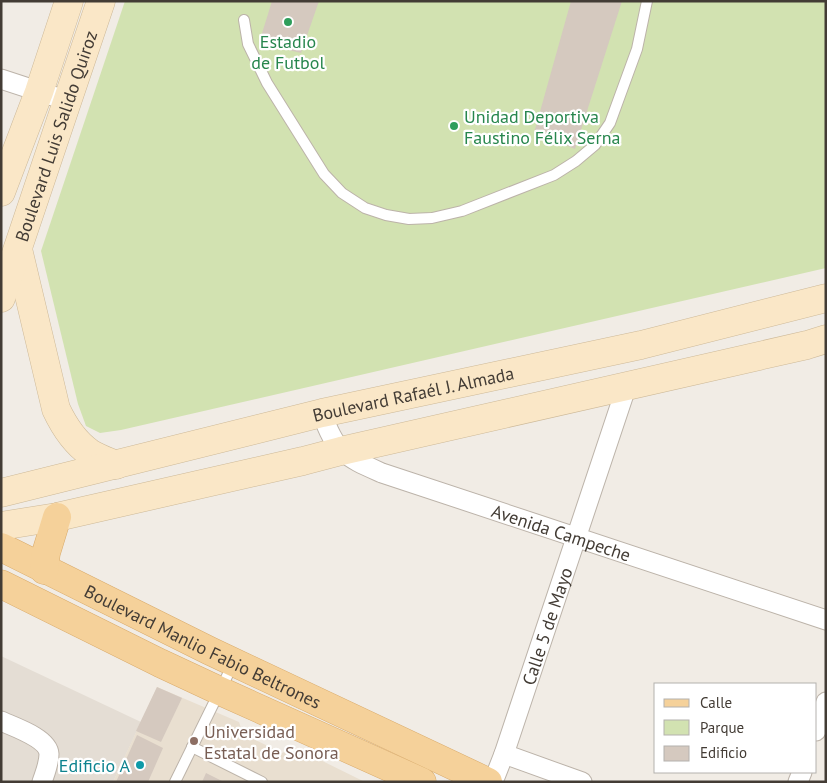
<svg xmlns="http://www.w3.org/2000/svg" width="827" height="783" font-family="'PT Sans',sans-serif">
<style>
.residential{fill:#e4ddd4}
.education{fill:#e9dfd0}
.green{fill:#d2e2b1}
.building{fill:#d5c9bf}
.lines{fill:none;stroke-linecap:round;stroke-linejoin:round}
.lane-casing{stroke:#bcb3a9;stroke-width:12}
.street-casing{stroke:#bcb3a9;stroke-width:21}
.secondary-casing{stroke:#cdb998;stroke-width:29}
.primary-casing{stroke:#d9ab6c;stroke-width:29}
.lane{stroke:#fff;stroke-width:10}
.street{stroke:#fff;stroke-width:19}
.secondary{stroke:#fae7c7;stroke-width:28}
.primary{stroke:#f5d19a;stroke-width:28}
.leisure-dot{fill:#2e9e5b;stroke:#fff;stroke-width:2}
.education-dot{fill:#8d6e63;stroke:#fff;stroke-width:2}
.culture-dot{fill:#0f9aa8;stroke:#fff;stroke-width:2}
.labels{text-anchor:middle;dominant-baseline:central;stroke-width:4.5;stroke-linejoin:round;paint-order:stroke}
.leisure-label{font-size:18px;fill:#27864d;stroke:#fff}
.street-label{font-size:18px;fill:#433c35;stroke:#fff}
.education-label{font-size:18px;fill:#785e54;stroke:#fff;text-anchor:start}
.culture-label{font-size:18px;fill:#0d838f;stroke:#fff;text-anchor:end}
</style>
<rect width="100%" height="100%" fill="#f1ece5"/>
<polygon class="residential" points="1,656 141,722 113,782 1,782"/>
<polygon class="education" points="157,687 239,722 243,734 282,753 294,747 365,782 113,782"/>
<polygon class="green" points="125,1 826,1 826,268 121,430 100,433 86,426 78,404 41,251"/>
<g class="building">
<polygon points="272,1 319,1 301,53 259,43"/>
<polygon points="571,1 622,1 575,149 534,133"/>
<polygon points="157,687 182,698 161,742 136,731"/>
<polygon points="137,735 163,748 148,782 116,782"/>
<polygon points="206,773 224,782 202,782"/>
</g>
<g class="lines">
<defs>
<g id="lane">
<polyline points="244,20 248,44 267,83 324,174 342,193 365,208 386,215 409,219 432,218 462,211 554,175 576,161 595,145 610,123 637,49 647,1"/>
<polyline points="192,747 262,782"/>
<polyline points="175,782 233,664"/>
</g>
<g id="street">
<polyline points="1,79 68,101"/>
<path id="s1" d="M322 413C335 453 346 457 382 473L826 620"/>
<path d="M1 721C14 727 48 738 49 754 49 764 45 773 42 782"/>
<polyline points="816,731 826,702"/>
<polyline points="504,754 582,782"/>
<path id="s2" d="M493 782 504 754 627 385"/>
<polyline points="798,782 802,772"/>
</g>
<g id="secondary">
<polyline points="1,192 39,92 69,1"/>
<path d="M18 249 56 409C64 426 74 442 90 453 98 458 107 461 116 465"/>
<path id="s3" d="M1 298 101 1"/>
<path id="s4" d="M1 493 322 413 641 345 826 298"/>
<polyline points="1,526 57,517 303,461 341,451 807,345 826,339"/>
</g>
<g id="primary">
<path id="s5" d="M1 547 210 651 488 782"/>
<polyline points="44,570 46,553 57,517"/>
<polyline points="1,584 160,663 220,691 422,782"/>
</g>
</defs>
<use href="#lane" class="lane-casing"/>
<use href="#street" class="street-casing"/>
<use href="#secondary" class="secondary-casing"/>
<use href="#primary" class="primary-casing"/>
<use href="#lane" class="lane"/>
<use href="#street" class="street"/>
<use href="#secondary" class="secondary"/>
<use href="#primary" class="primary"/>
</g>
<g class="leisure-dot">
<circle cx="288" cy="22" r="5"/>
<circle cx="454" cy="126" r="5"/>
</g>
<circle class="education-dot" cx="194" cy="741" r="5"/>
<circle class="culture-dot" cx="140" cy="765" r="5"/>
<g class="labels">
<g class="leisure-label">
<text x="288" y="41">Estadio<tspan x="288" dy="21">de Futbol</tspan></text>
<text x="464" y="116" text-anchor="start">Unidad Deportiva<tspan x="464" dy="21">Faustino Félix Serna</tspan></text>
</g>
<g class="street-label">
<text stroke="none"><textPath href="#s3" startOffset="171">Boulevard Luis Salido Quiroz</textPath></text>
<text stroke="none"><textPath href="#s4" startOffset="424">Boulevard Rafaél J. Almada</textPath></text>
<text stroke="none"><textPath href="#s1" startOffset="278">Avenida Campeche</textPath></text>
<text stroke="none"><textPath href="#s2" startOffset="165">Calle 5 de Mayo</textPath></text>
<text stroke="none"><textPath href="#s5" startOffset="225">Boulevard Manlio Fabio Beltrones</textPath></text>
</g>
<g class="education-label">
<text x="204" y="731">Universidad<tspan x="204" dy="21">Estatal de Sonora</tspan></text>
</g>
<g class="culture-label">
<text x="130" y="765">Edificio A</text>
</g>
</g>
<rect width="827" height="783" fill="none" stroke="#433c35" stroke-width="5"/>
<rect x="654" y="683" width="162" height="90" fill="#ffffff" stroke="#b4b1ae"/>
<rect x="664" y="699" width="25" height="8" fill="#f5d19a" stroke="#b4b1ae"/>
<text x="700" y="708" font-size="15" fill="#433c35">Calle</text>
<rect x="664" y="720" width="25" height="15" fill="#d2e2b1" stroke="#b4b1ae"/>
<text x="700" y="733" font-size="15" fill="#433c35">Parque</text>
<rect x="664" y="746" width="25" height="15" fill="#d5c9bf" stroke="#b4b1ae"/>
<text x="700" y="758" font-size="15" fill="#433c35">Edificio</text>
</svg>
